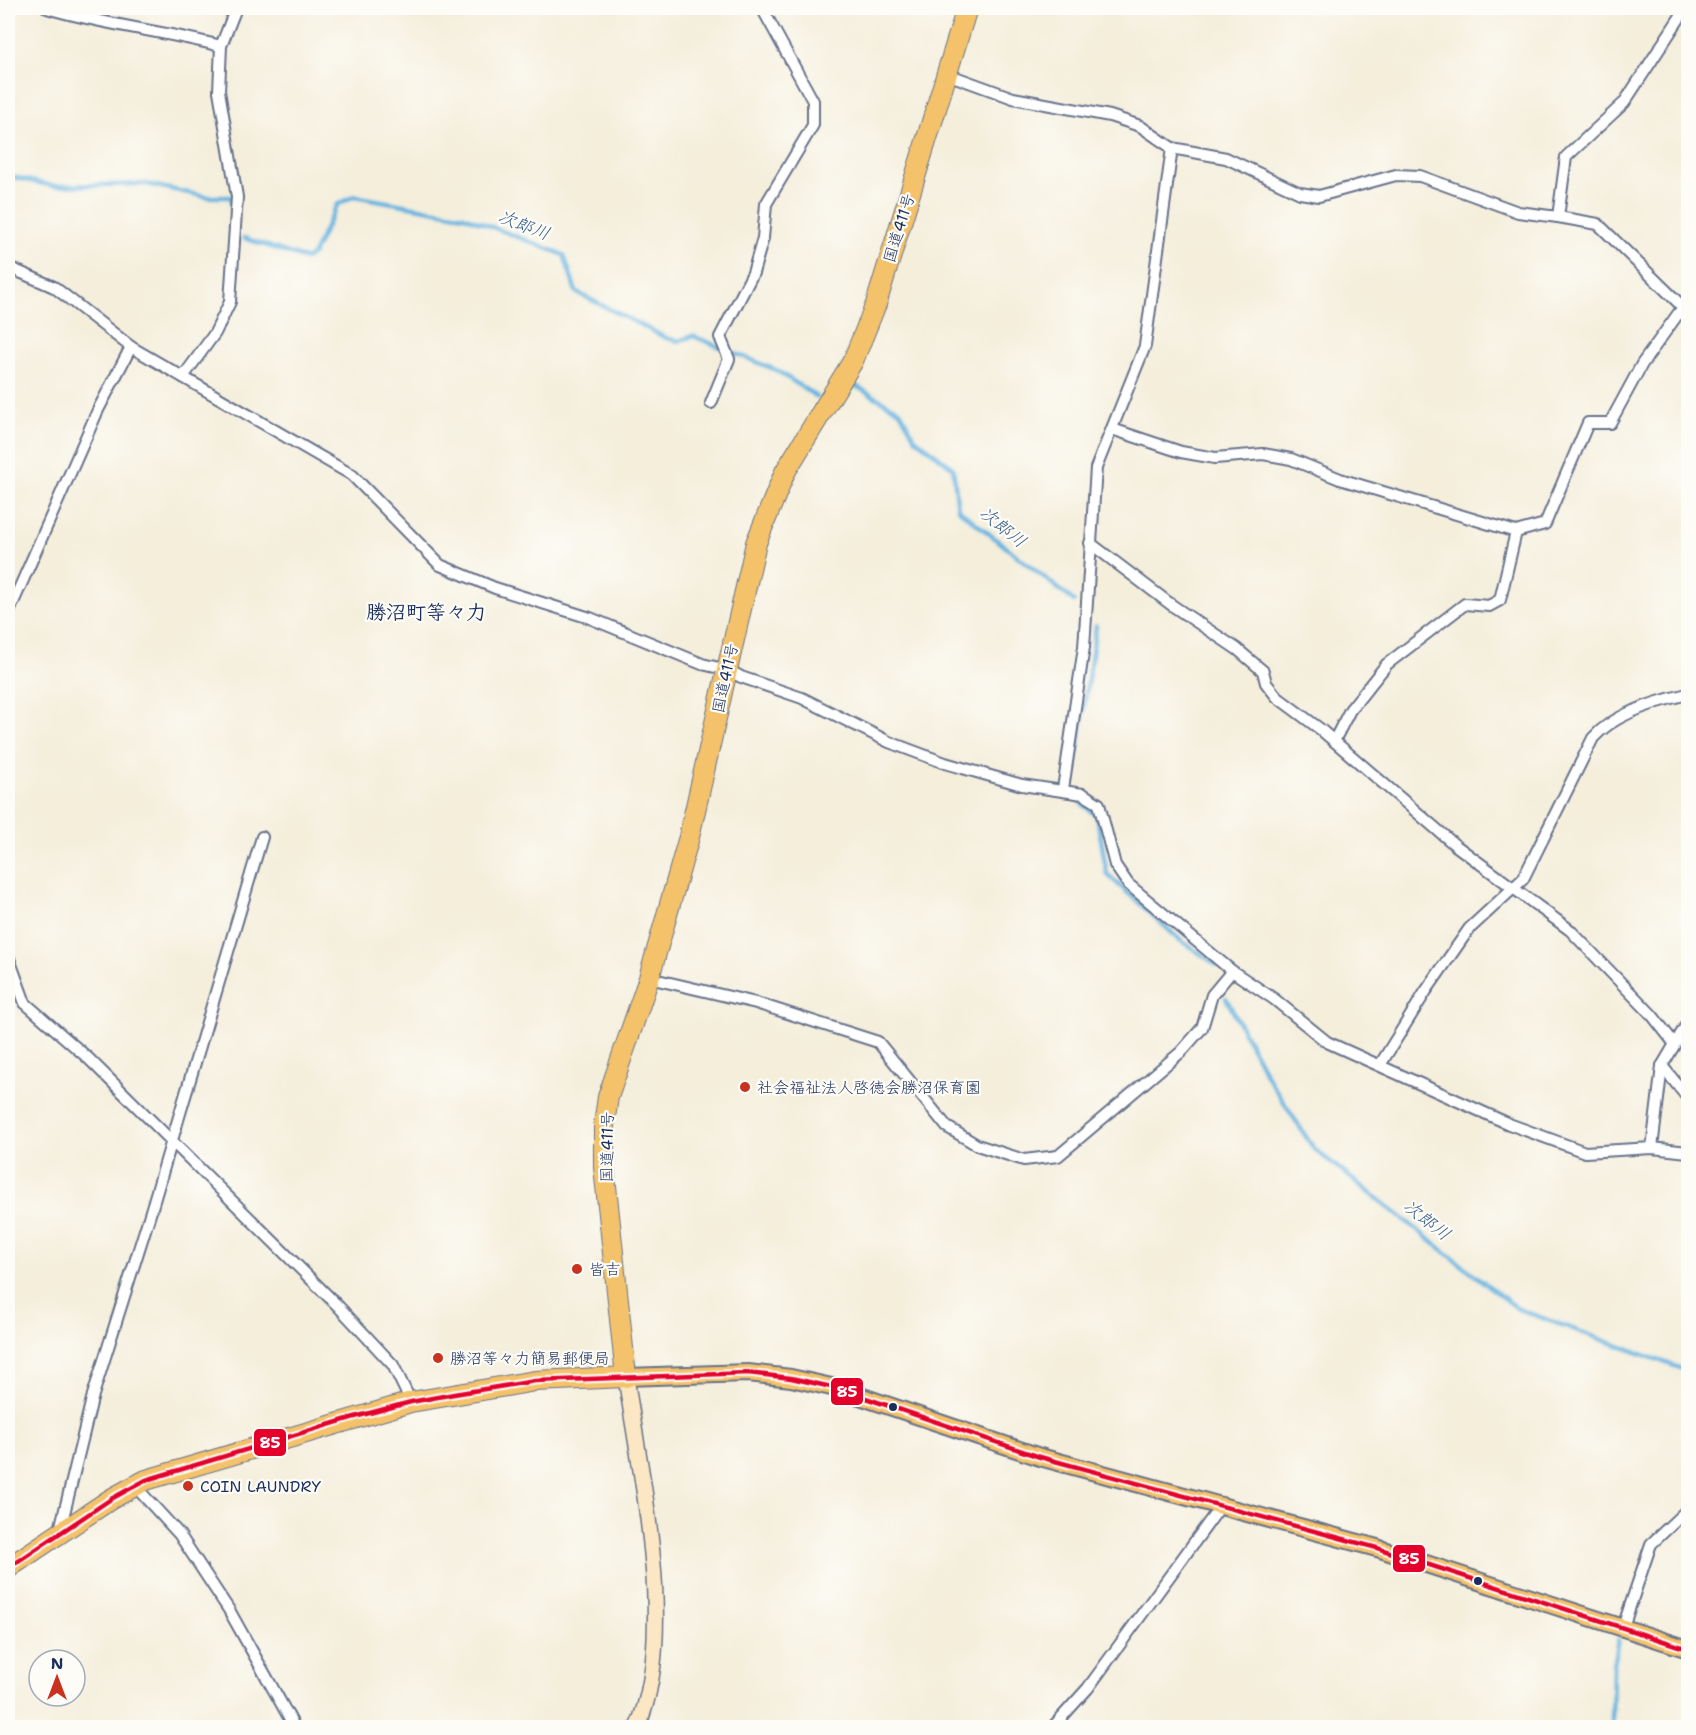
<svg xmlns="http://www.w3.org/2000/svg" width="1696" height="1735" font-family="'Shantell Sans','Klee One',sans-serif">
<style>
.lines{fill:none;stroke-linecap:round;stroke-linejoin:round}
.stream{stroke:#67b4e0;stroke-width:4.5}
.street-casing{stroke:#67728a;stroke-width:14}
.secondary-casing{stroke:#67728a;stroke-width:18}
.primary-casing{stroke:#67728a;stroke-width:20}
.highway-casing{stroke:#67728a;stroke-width:22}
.street{stroke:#fff;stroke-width:10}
.secondary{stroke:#fbe7c3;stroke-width:15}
.primary{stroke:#f4c26a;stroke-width:16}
.highway{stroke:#f4c26a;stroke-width:20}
.bus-1-casing{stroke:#fdfcf7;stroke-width:9}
.bus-1{stroke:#e4002b;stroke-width:4.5}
.poi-dot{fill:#c8321e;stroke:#fdfcf7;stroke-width:2}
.bus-dot{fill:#1b2f5e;stroke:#fdfcf7;stroke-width:2}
.labels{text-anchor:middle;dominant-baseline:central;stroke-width:4.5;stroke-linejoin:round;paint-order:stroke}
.street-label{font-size:16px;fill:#1b2f5e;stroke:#fdfcf7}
.poi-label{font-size:16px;fill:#1b2f5e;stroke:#fdfcf7;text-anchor:start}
.water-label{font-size:18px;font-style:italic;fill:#365e8c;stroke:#fdfcf7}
.quarter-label{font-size:20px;font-weight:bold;fill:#1b2f5e;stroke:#fdfcf7}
.line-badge{stroke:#fdfcf7;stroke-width:2}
.badge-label{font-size:16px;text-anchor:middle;font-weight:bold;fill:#fff}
</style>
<rect width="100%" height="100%" fill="#fdfcf7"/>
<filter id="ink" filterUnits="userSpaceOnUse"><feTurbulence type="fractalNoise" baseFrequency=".0167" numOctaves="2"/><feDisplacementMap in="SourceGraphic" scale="12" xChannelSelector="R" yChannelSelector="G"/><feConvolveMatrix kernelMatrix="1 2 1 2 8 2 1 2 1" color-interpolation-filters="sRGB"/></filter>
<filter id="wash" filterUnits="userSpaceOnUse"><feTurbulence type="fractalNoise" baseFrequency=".008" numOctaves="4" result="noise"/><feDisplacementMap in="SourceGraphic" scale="24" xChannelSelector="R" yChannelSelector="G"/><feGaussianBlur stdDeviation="1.35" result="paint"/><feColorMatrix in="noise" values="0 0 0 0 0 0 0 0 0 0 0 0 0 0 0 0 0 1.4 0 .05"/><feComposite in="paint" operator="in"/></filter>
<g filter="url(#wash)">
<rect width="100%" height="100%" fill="#f4eedb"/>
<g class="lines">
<g class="stream">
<polyline points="8,176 53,186 147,184 207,197 231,197 232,209"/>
<polyline points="244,238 306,259 313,254 337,205 354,196 464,216 564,255 576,292 666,338 678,341 693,336 776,370 817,397"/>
<polyline points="838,406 854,385 900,411 915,438 953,468 958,509 1074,601"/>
<polyline points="1073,780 1096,626"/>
<polyline points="1080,802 1097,816 1107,874 1180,940 1217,965"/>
<polyline points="1226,998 1268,1078 1314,1149 1518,1309 1688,1371"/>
<polyline points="1612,1728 1613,1664 1618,1640"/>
</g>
</g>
</g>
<g filter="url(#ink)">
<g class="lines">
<defs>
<g id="street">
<path d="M47 8C104 25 164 31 221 46"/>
<polyline points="1686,8 1624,103 1566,157 1558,217 1598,224 1688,312"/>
<polyline points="947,74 1013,98 1110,116 1140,126 1172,148 1226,158 1300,193 1319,196 1396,175 1420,176 1518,212 1558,217"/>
<polyline points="8,267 54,287 131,347 352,475 440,565 495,588 590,618 702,664 728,670 741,677 802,698 889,742 945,763 1022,785 1083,794 1099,804 1115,865 1128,884 1232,971 1274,999 1327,1042 1509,1124 1585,1152 1652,1148 1688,1152"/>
<polyline points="183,377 215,333 230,302 237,197 219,91 221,46 236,8"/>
<polyline points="711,403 729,359 720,337 753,273 763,238 766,204 813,125 813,101 762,8"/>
<polyline points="1112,429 1181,452 1215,458 1263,454 1291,459 1340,479 1516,532"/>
<polyline points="1090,543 1173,606 1237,649 1263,671 1266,683 1277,697 1320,729 1455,845 1570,930 1652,1015 1674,1043"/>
<polyline points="8,614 98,410 131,347"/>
<polyline points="1334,741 1350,710 1387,664 1465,604 1489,606 1500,600 1516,532 1545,524 1588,423 1610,423 1642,364 1683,307"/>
<polyline points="1063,789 1084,647 1096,468 1145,346 1172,148"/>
<polyline points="8,956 25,1003 88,1058 339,1307 393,1365 411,1402"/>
<polyline points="649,978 756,1003 878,1042 947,1127 977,1145 1024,1160 1058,1156 1181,1052 1202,1028 1212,995 1232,971"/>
<path d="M1380 1065 1426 991 1469 929 1523 879 1593 738C1615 713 1657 701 1688 694"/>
<polyline points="1662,1066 1688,1098"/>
<polyline points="1652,1148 1662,1066 1688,1022"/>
<polyline points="134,1485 179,1534 229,1610 295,1728"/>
<polyline points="59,1534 93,1395 151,1211 262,837"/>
<polyline points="1623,1627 1651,1544 1688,1509"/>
<polyline points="1052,1728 1088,1688 1220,1507"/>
</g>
<path id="secondary" d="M626 1377C640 1475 678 1636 637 1728"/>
<polyline id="primary" points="626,1377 748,1373 791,1378 836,1388 1040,1457 1377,1548 1688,1649"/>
<polyline id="highway" points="8,1568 111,1499 146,1480 411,1402 535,1381 626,1377 604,1167 604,1125 608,1097 649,978 689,837 756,543 785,472 853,361 876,304 967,8"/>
</defs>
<use href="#street" class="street-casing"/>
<use href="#secondary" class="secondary-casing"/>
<use href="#primary" class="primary-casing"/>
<use href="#highway" class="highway-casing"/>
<use href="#street" class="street"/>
<use href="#secondary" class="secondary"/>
<use href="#primary" class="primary"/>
<use href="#highway" class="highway"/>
<defs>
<polyline id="bus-1" points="8,1568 111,1499 146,1480 351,1418 411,1402 454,1394 535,1381 748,1373 791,1378 836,1388 1040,1457 1377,1548 1688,1649"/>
</defs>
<use href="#bus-1" class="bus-1-casing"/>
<use href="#bus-1" class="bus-1"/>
</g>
</g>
<g class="poi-dot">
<circle cx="745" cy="1087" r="6"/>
<circle cx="577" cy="1269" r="6"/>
<circle cx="438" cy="1358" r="6"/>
<circle cx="188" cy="1486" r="6"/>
</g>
<g class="bus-dot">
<circle cx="893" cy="1407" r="5"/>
<circle cx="1478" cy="1581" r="5"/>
</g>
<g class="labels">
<g class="street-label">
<text transform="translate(899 228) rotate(-73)">国道411号</text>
<text transform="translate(725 678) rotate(-78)">国道411号</text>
<text transform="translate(607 1147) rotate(-89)">国道411号</text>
</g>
<g class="poi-label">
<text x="757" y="1087">社会福祉法人啓徳会勝沼保育園</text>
<text x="589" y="1269">皆吉</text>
<text x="450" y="1358">勝沼等々力簡易郵便局</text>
<text x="200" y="1486">COIN LAUNDRY</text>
</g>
<g class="water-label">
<text transform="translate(524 225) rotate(21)">次郎川</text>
<text transform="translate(1003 527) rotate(39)">次郎川</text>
<text transform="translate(1427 1220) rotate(38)">次郎川</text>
</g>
<g class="quarter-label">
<text x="426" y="612">勝沼町等々力</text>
</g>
</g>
<g class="line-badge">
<rect x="830" y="1377" width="34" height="29" rx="6" fill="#e4002b"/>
<rect x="253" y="1428" width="34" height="29" rx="6" fill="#e4002b"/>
<rect x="1392" y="1544" width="34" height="29" rx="6" fill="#e4002b"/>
</g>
<g class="badge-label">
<text x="847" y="1397">85</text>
<text x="270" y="1448">85</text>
<text x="1409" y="1564">85</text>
</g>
<rect width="1696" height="1735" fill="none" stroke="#fdfcf7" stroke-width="30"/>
<g transform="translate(57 1678)"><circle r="28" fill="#fdfcf7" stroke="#a3aaba" stroke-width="1.5"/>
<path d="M0-4.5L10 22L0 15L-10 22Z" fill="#c8321e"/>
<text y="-9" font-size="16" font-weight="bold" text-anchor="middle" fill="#1b2f5e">N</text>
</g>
</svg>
